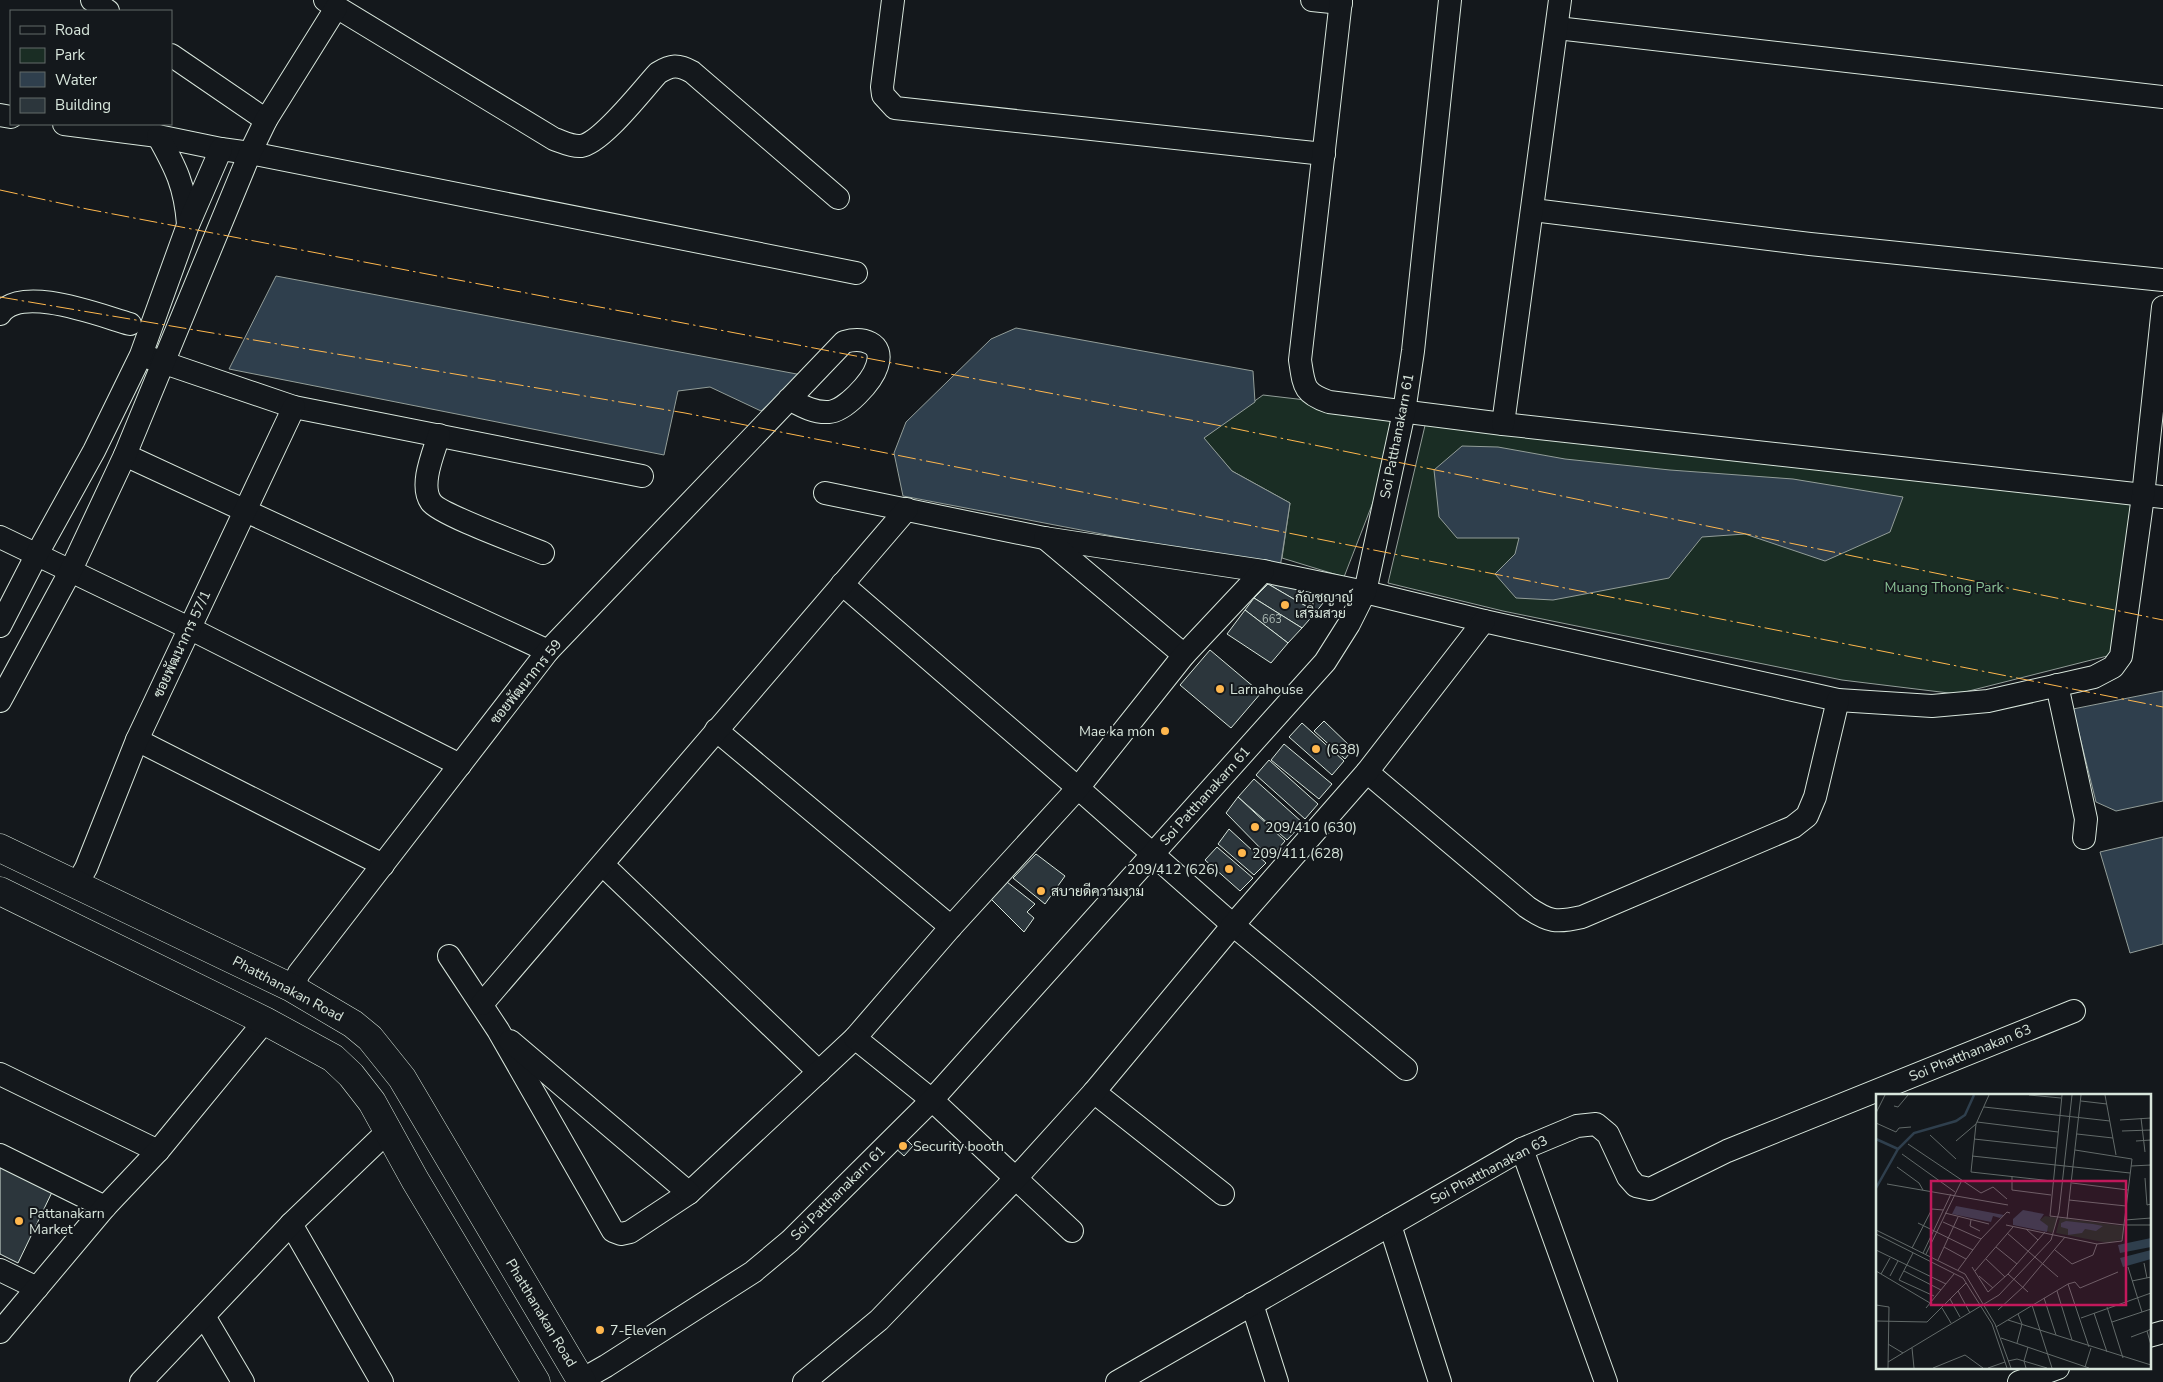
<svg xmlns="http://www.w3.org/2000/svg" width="2163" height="1382" font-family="'Nunito Sans',Sarabun,sans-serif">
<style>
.green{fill:#1a2d24;stroke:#939e99}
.water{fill:#2f3f4d;stroke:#939e99}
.building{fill:#2c363c;stroke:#d8e6dc}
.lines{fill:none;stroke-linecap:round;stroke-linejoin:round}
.minor-casing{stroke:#d8e6dc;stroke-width:24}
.major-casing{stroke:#d8e6dc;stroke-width:29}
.minor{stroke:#14181c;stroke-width:22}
.major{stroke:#14181c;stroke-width:28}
.power{stroke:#ffb74d;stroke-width:1;stroke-dasharray:18 4 2.5 4;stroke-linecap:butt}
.poi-dot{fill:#ffb74d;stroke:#14181c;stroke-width:2}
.labels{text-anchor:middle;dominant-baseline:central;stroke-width:4;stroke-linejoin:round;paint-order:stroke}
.number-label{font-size:11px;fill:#adbab4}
.street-label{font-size:14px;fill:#d8e6dc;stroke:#14181c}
.park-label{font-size:14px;fill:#8ac095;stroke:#14181c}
.poi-label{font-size:14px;fill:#d8e6dc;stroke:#14181c;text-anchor:start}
.inset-river{fill:none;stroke:#2f3f4d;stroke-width:2.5}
.inset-road{fill:none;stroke:#626a69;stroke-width:1}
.view{fill:#c2185b;fill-opacity:0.15;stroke:#c2185b;stroke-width:2.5}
.inset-edge{fill:none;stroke:#d8e6dc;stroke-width:2.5}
</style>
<rect width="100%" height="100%" fill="#14181c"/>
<g class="green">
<polygon points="1263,395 1408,412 1344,577 1282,558 1290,503 1232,471 1203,438"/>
<polygon points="1427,417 2134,503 2127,651 1957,694 1842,680 1503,611 1388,583"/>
</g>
<g class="water">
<polygon points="276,276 802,375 761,411 710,387 678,391 664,455 229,369"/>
<polygon points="1016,328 1253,371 1255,402 1204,438 1232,471 1290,503 1280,568 903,496 894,453 906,422 991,339"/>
<polygon points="1462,446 1498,447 1565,459 1670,470 1793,479 1903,497 1890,532 1825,561 1745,534 1702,537 1669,578 1553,600 1516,598 1495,574 1515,554 1519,538 1457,538 1439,517 1434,470"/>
<polygon points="2163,691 2163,801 2116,811 2096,802 2073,709"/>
<polygon points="2163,837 2163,944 2130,953 2100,852"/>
</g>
<g class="building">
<polygon points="1271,576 1334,589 1316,612 1268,584"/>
<polygon points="1268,584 1316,612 1302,628 1254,598"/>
<polygon points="1254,598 1302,628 1288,643 1245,610"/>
<polygon points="1245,610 1288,643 1271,663 1227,634"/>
<polygon points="1210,650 1261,693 1231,728 1180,685"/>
<polygon points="1324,721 1353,749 1345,759 1314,731"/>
<polygon points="1302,723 1344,761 1332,775 1289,737"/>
<polygon points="1284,744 1332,784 1319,799 1271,760"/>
<polygon points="1269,760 1318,804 1305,819 1256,775"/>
<polygon points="1254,779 1303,823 1287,840 1238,797"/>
<polygon points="1238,797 1285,841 1270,858 1226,813"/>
<polygon points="1229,829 1266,863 1254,875 1218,844"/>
<polygon points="1217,847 1253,878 1240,891 1205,860"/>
<polygon points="1036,854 1065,876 1045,904 1013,878"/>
<polygon points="1007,882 1035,904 1027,912 1034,918 1024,932 991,899"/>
<polygon points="903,1136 913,1146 904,1156 893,1146"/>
<polygon points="0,1162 54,1188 18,1263 0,1254"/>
</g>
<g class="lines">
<defs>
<g id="minor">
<polyline points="92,0 108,11"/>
<path d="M325 0 554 139C563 142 572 147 581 146 602 143 643 89 658 73 671 65 678 64 692 72L838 198"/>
<polyline points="893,0 882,87 883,95 895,108 1324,154"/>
<polyline points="1312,0 1341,3"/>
<path d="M1341 0 1300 360C1304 386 1303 393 1329 402L1503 424 2163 497"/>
<polyline points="1557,28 2163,97"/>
<polyline points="171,55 266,120"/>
<polyline points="0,115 11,117"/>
<polyline points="64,124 158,136 221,149 250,153 856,273"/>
<path d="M158 136C176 168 185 186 188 224"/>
<polyline points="1533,210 1810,244 2163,280"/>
<path d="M0 314C21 284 101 316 130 324"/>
<polyline points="150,358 294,407 642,476"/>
<polyline points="1503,424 1560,0"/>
<path d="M439 435C434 452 419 485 431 502 439 514 524 545 543 553"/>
<polyline points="125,455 548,651"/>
<polyline points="825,493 1044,538 1263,571 1365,592 1484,621 1838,700 1932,706 1988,701 2094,677 2113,667 2121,656 2143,496 2163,307"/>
<polyline points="0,537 189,628 460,765"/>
<polyline points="1045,538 1184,655"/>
<polyline points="842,584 1078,788 1233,925 1406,1069"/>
<polyline points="0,626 37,554 94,451 141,355 188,225 221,149"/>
<polyline points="2057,685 2086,819 2084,838"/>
<polyline points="0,701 70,572 125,455 250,153 266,120 336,8"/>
<polyline points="716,730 951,927"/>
<polyline points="137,740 383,865"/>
<path d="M1367 772 1527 907C1549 922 1556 923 1582 917L1793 827 1807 816 1815 797 1838 700"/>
<polyline points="603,865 819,1072"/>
<polyline points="76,885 86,868 137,740 294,407"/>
<polyline points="449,956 498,1030 613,1231 621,1234 630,1232 689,1193 855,1038 951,927 1078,788 1184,655 1263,571"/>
<path d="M292 988 299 973 548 651 844 342C862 337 885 342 877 366 872 382 845 411 829 412 814 413 802 406 789 399"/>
<polyline points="482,1004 907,509"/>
<polyline points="855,1038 932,1100 1072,1231"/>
<polyline points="510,1041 689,1193"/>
<polyline points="0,1074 158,1151"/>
<polyline points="1094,1092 1223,1194"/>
<polyline points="1522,1149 1606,1382"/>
<polyline points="0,1155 105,1207"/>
<polyline points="291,1224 382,1382"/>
<polyline points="1390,1225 1440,1382"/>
<polyline points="0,1270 37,1288"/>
<polyline points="1252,1304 1277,1382"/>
<polyline points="204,1316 243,1382"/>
<polyline points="0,1332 105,1207 158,1151 265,1021"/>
<polyline points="2149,1336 2163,1332"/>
<polyline points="141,1382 291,1224 388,1131"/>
<polyline points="578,1382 606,1366 753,1272 790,1241 932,1100 1325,662 1349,624 1365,592 1404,412 1413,351 1450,0"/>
<polyline points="804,1382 879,1320 1016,1178 1094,1092 1233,925 1367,772 1484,621"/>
<polyline points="1117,1382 1522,1149 1577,1126 1596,1124 1608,1134 1628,1177 1636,1186 1650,1189 1727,1151 2074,1011"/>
<polyline points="2019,1382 2058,1368"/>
</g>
<g id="major">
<polyline points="0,848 292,988 353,1024 370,1038 402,1078 582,1382"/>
<polyline points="0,891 265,1021 333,1058 351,1075 372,1102 415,1180 536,1382"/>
</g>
</defs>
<use href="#minor" class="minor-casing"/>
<use href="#major" class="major-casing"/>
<use href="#minor" class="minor"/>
<use href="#major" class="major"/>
<g class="power">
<polyline points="0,190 87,209 1227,427 2163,620"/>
<polyline points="0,297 685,413 2163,707"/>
</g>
</g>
<g class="poi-dot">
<circle cx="1285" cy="605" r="5"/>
<circle cx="1220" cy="689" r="5"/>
<circle cx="1165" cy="731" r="5"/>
<circle cx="1316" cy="749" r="5"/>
<circle cx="1255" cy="827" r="5"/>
<circle cx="1242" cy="853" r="5"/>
<circle cx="1229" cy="869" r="5"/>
<circle cx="1041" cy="891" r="5"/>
<circle cx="903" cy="1146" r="5"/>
<circle cx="19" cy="1221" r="5"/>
<circle cx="600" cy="1330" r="5"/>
</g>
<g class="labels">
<g class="number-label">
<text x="1272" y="619">663</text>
</g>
<g class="street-label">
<text transform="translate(1397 436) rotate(-79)">Soi Patthanakarn 61</text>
<text transform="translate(182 644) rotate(-65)">ซอยพัฒนาการ 57/1</text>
<text transform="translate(526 682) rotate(-51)">ซอยพัฒนาการ 59</text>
<text transform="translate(1205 796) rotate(-48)">Soi Patthanakarn 61</text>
<text transform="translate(288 989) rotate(28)">Phatthanakan Road</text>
<text transform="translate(1970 1053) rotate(-22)">Soi Phatthanakan 63</text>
<text transform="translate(1489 1170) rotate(-28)">Soi Phatthanakan 63</text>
<text transform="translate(838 1193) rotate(-45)">Soi Patthanakarn 61</text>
<text transform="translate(541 1313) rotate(59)">Phatthanakan Road</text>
</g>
<g class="park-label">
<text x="1944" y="587">Muang Thong Park</text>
</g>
<g class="poi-label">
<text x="1295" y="597">กัญชญาญ์<tspan x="1295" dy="16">เสริมสวย</tspan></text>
<text x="1230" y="689">Larnahouse</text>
<text x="1155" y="731" text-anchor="end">Mae ka mon</text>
<text x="1326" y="749">(638)</text>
<text x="1265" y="827">209/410 (630)</text>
<text x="1252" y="853">209/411 (628)</text>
<text x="1219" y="869" text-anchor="end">209/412 (626)</text>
<text x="1051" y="891">สบายดีความงาม</text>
<text x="913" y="1146">Security booth</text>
<text x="29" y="1213">Pattanakarn<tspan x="29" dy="16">Market</tspan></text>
<text x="610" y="1330">7-Eleven</text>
</g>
</g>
<g transform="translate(1876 1094)">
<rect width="275" height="275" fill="#14181c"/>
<path d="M169 122 182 124 176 139 171 137V132L164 126ZM184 124 248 132 247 145 232 149 180 139Z" fill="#1a2d24"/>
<path d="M80 112 128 121 124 124 117 122 115 128 76 120ZM147 116 168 120 164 126 172 132 171 138 137 131V125ZM190 127 217 130 227 132 220 137 209 135 206 139 192 141V135L185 133V129ZM275 144V153L244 159 242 151ZM275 156V165L247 173 244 164Z" fill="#2f3f4d"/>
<path class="inset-river" d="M0 45 22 55M0 94 22 55 38 39 80 27 89 21 98 1"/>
<path class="inset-road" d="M113 1 100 30 95 78 176 87M153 1 185 4M186 1 174 122 248 131H275M229 1 240 61M205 7 231 10M18 12 22 13 32 1M108 13 234 27M0 19 9 1M265 24 269 58M244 26 275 24M101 28 182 38M0 29 20 38 23 34 35 33M246 37 275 36M201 40 237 44M54 41 80 65M98 45 180 54M80 47 100 30M260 47 275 46M32 50 105 99 117 93 131 105M26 60 79 98M96 62 254 79M255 72 275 71M21 73 43 89 47 96M136 82V96L175 101M269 84 271 111 275 110M196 89 252 96M11 90 132 111M193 106 250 112M69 119 113 130M191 125 205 1M95 126 94 132 104 137M249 126 275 124M67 128 105 145M42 129 97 156M130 131 221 150 246 147 256 65 199 56M150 135 162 146M0 136 89 180 119 230 135 274M131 139 182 183M0 140 87 184 116 230 131 274M68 153 90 165M120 153 141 170M36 154 56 115 67 116M0 156 70 190M179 156 196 170 217 161 221 150M47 159 75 100M50 160 85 88M110 165 129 183M62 166 82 123M268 169 271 184M96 173 112 198 132 180 169 138M252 173 266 218M82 176 105 145 131 118 134 119M0 177 54 209M28 177 65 196M99 177 137 133M5 180 14 164M132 180 152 198M14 182 22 167M103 182 117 194M23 186 58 202M23 186 37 159M256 187 275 183M192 190 213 253M82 197 94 219M181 197 196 246M168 204 180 241M74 205 84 223M0 211 13 213 12 274M156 211 176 274M231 213 247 264M50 214 78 180M66 214 75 229M122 216 147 193 189 143M218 219 231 258M205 224 275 199M132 226 275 271M0 227 51 228 90 189M236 228 275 215M120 233 192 190 199 188 204 194 242 178M275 235 271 237 275 251M255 243 271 237M125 244 213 274M141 249 146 230 142 220M12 250 27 259M36 254 38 274M89 261 107 274M132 267 141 265 171 274M12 268 123 201 175 146 183 118 196 1M209 273 215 254M57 274 89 261M112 274 129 268M150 274 148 267 152 253"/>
<path class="view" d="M55 87H250V211H55Z"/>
<rect width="275" height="275" class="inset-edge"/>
</g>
<rect x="10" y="10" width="162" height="115" fill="#14181c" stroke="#626a69"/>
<rect x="20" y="26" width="25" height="8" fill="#14181c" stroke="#626a69"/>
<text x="55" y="35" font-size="15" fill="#d8e6dc">Road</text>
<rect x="20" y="48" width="25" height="15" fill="#1a2d24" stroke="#626a69"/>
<text x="55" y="60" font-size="15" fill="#d8e6dc">Park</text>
<rect x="20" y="72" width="25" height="15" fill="#2f3f4d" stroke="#626a69"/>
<text x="55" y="85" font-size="15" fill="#d8e6dc">Water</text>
<rect x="20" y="98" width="25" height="15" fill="#2c363c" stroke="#626a69"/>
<text x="55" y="110" font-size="15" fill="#d8e6dc">Building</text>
</svg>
